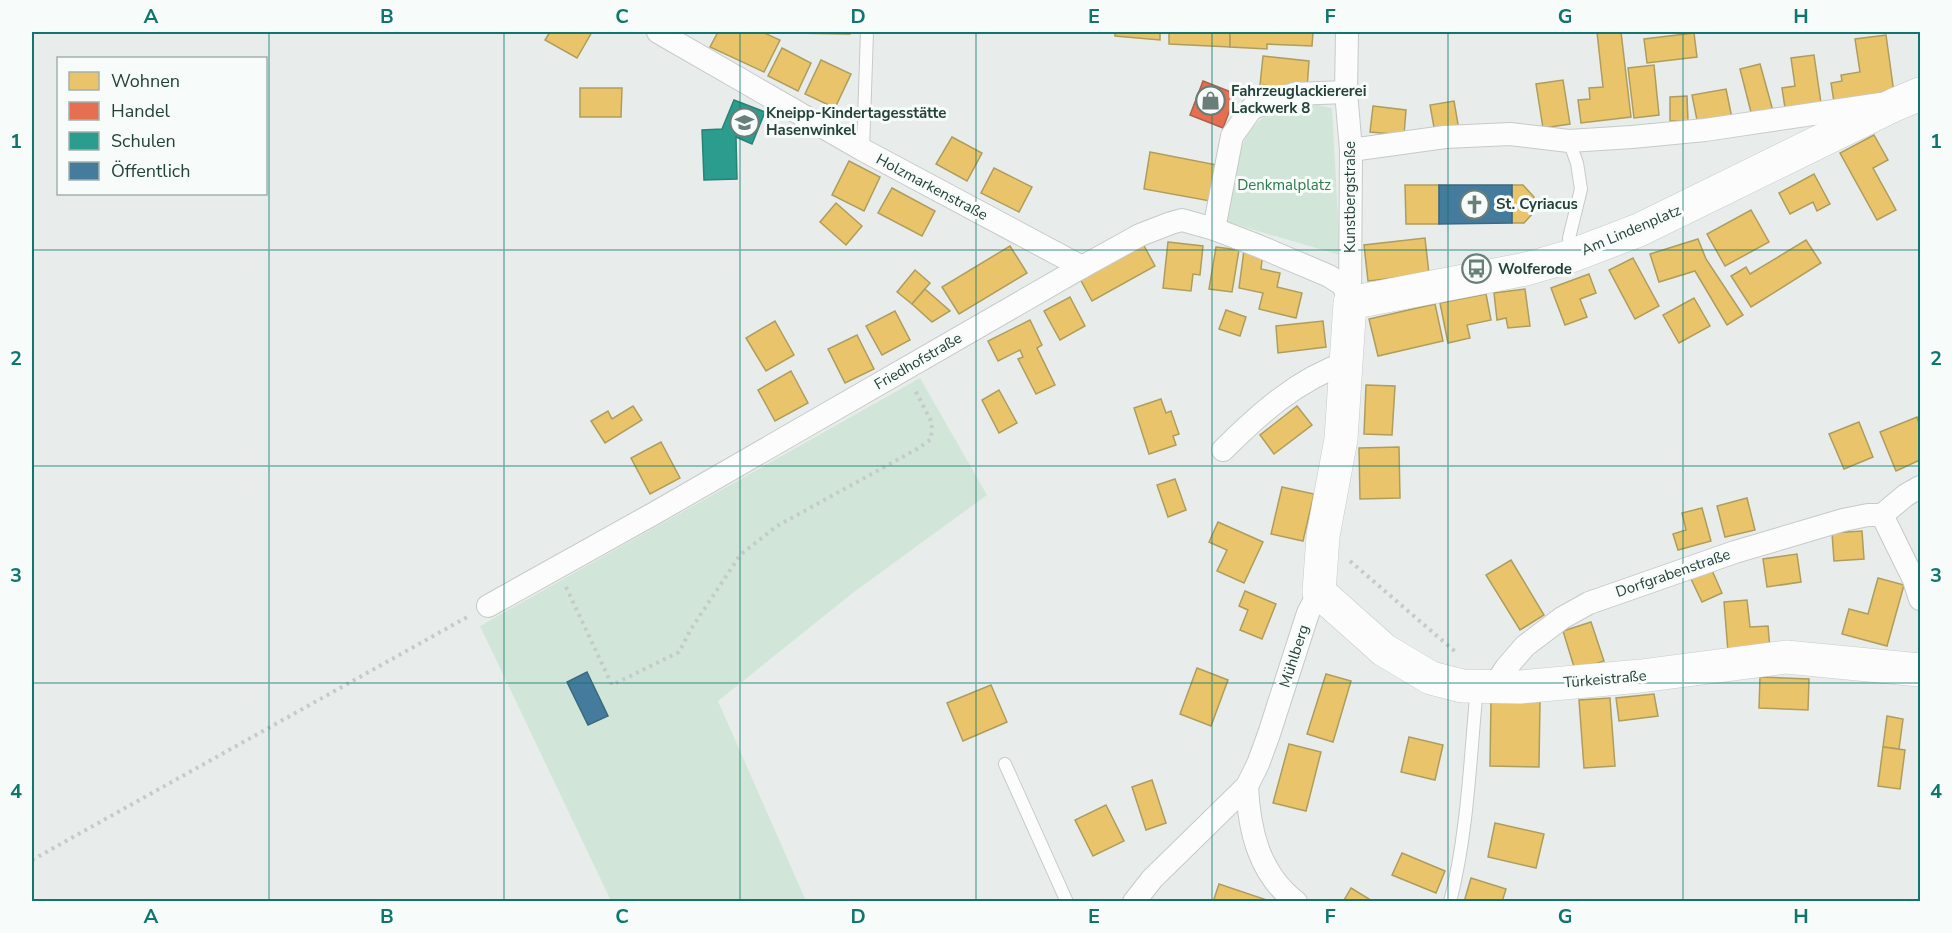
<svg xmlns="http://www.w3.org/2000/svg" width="1952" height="933" font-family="'Nunito Sans',sans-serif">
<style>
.green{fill:#d1e6d8}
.homes{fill:#e9c46a;stroke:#ae9d5c;stroke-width:1.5}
.shops{fill:#e76f51;stroke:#ac624a;stroke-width:1.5}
.schools{fill:#2a9d8f;stroke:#288276;stroke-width:1.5}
.public{fill:#457b9d;stroke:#3b6a7f;stroke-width:1.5}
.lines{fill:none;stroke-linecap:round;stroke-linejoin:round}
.service-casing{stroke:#c5cac8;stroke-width:14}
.minor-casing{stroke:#c5cac8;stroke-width:24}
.secondary-casing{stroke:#c3cbc8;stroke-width:34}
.path{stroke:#c3ccca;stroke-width:4;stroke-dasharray:3 4.5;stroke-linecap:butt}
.service{stroke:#fcfcfc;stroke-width:12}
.minor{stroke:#fcfcfc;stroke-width:22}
.secondary{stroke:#fcfcfc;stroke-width:33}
.grid{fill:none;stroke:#0f766e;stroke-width:1.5;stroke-opacity:0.55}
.labels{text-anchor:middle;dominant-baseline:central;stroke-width:6;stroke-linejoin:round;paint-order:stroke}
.poi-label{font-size:15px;font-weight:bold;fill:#24423a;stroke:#f7fbf9;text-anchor:start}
.park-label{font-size:15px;fill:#2d7a4b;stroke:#f7fbf9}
.street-label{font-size:15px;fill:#24423a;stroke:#f7fbf9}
.neatline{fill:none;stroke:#0f766e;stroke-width:2}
.grid-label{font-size:20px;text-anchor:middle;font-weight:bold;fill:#0f766e}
</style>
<rect width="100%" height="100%" fill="#e8edeb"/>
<g class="green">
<path d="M1308 103 1332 108 1340 255 1227 222C1234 176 1233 124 1285 106 1292 104 1301 104 1308 103Z"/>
<polygon points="920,378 987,495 854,592 718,701 806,901 611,901 480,626"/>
</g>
<g class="homes">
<polygon points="550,32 592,32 577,58 545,40"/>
<polygon points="718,32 762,32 780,40 764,72 710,47"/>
<polygon points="789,32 850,32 850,34 789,33"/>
<polygon points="1115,32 1160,32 1160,40 1115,36"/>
<polygon points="1169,32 1230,32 1230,47 1169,44"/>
<polygon points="1230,32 1313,32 1312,46 1267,44 1267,49 1230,47"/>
<polygon points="1597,32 1621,32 1631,117 1581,123 1578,100 1590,99 1589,88 1603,87"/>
<polygon points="1694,33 1697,57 1647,63 1644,39"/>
<polygon points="1886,35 1894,93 1834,102 1831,83 1842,81 1841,75 1860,72 1855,39"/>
<polygon points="782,48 811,63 798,91 768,76"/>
<polygon points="1814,55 1821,103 1785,108 1782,88 1795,86 1791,58"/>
<polygon points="1263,56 1309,61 1307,89 1260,85"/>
<polygon points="821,60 851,74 835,108 805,94"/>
<polygon points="1760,64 1773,111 1752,116 1740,69"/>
<polygon points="1654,65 1659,115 1634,118 1628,68"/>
<polygon points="1563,80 1570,124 1543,128 1536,84"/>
<polygon points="580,88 622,88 621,117 580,117"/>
<polygon points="1726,89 1732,118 1698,125 1692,95"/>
<polygon points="1687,96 1688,121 1670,121 1670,97"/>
<polygon points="1454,101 1459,130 1435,133 1430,105"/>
<polygon points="1373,106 1406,110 1404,135 1370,132"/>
<polygon points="1874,135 1888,160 1873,168 1896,210 1877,220 1840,153"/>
<polygon points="952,137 982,153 967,181 936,164"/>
<polygon points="1150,152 1217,165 1210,201 1144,189"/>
<polygon points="849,161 880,177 864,211 832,195"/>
<polygon points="994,168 1032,187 1019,212 981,193"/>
<polygon points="1814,174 1830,204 1817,211 1813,202 1790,214 1779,193"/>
<polygon points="1405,185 1439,185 1439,224 1406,224"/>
<polygon points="1512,185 1523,185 1534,197 1534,212 1524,223 1512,223"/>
<polygon points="892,188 935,211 922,236 878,213"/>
<polygon points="836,203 862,226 846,245 820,222"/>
<polygon points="1751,210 1769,242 1725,266 1707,234"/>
<polygon points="1425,238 1429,274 1368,281 1364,245"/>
<polygon points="1698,239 1706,259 1743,315 1727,325 1695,271 1659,282 1650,254"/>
<polygon points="1806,240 1821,263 1751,307 1731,276 1746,267 1750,274"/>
<polygon points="1142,242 1155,266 1092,301 1079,277"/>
<polygon points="1168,242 1203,246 1200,275 1193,274 1191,291 1163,288"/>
<polygon points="1010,246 1027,273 959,314 942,287"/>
<polygon points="1216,247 1239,250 1232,292 1209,289"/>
<polygon points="1244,250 1263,253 1261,269 1280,273 1277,287 1302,293 1296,318 1259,309 1263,293 1239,288"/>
<polygon points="1633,258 1659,306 1635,319 1609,270"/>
<polygon points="915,270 930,283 912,304 897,292"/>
<polygon points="1589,274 1596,293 1580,299 1587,317 1565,325 1551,288"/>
<polygon points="925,289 950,311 932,322 912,304"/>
<polygon points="1525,289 1530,326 1508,328 1506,318 1497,320 1494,293"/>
<polygon points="1486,294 1491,320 1467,325 1470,338 1448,343 1440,303"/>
<polygon points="1070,297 1085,326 1060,340 1044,311"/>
<polygon points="1694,298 1710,326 1679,343 1663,315"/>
<polygon points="1435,304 1443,341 1378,356 1369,319"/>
<polygon points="1226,310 1246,317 1240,336 1219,329"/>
<polygon points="895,311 910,340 882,355 866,326"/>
<polygon points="1030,320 1042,345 1037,348 1055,385 1036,394 1018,359 1023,357 1020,350 998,361 988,341"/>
<polygon points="775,321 794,355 766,371 746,338"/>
<polygon points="1323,321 1326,347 1278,353 1276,326"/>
<polygon points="857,335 874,369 845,383 828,349"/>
<polygon points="791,371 808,403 775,421 758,390"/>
<polygon points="1366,385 1395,386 1392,435 1364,434"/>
<polygon points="999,390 1017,423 999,433 982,400"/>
<polygon points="1161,399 1166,413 1171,411 1179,434 1173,436 1176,445 1149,454 1134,408"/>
<polygon points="633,406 642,420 605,443 591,421 608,411 612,419"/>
<polygon points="1297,406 1312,425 1274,454 1260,435"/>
<polygon points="1917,417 1920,426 1920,460 1896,471 1880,432"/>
<polygon points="1859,422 1873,457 1844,469 1829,434"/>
<polygon points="661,442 680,478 650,494 631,458"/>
<polygon points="1399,447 1400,498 1360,499 1359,448"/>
<polygon points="1175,479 1186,510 1168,517 1157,485"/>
<polygon points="1282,487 1314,494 1303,541 1271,534"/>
<polygon points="1747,498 1755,530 1725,537 1717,506"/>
<polygon points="1702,508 1711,541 1678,550 1673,534 1686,530 1682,513"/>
<polygon points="1218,522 1263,542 1244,583 1217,571 1227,550 1209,542"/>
<polygon points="1862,531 1864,559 1834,561 1832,533"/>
<polygon points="1797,554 1801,582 1767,587 1763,559"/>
<polygon points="1511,560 1544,615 1520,630 1486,575"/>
<polygon points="1711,568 1722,593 1702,602 1690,577"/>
<polygon points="1878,578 1904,585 1887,646 1842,634 1849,609 1868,614"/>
<polygon points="1245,591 1276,604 1262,639 1240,630 1248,610 1239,606"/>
<polygon points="1747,600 1750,627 1768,626 1770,649 1728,652 1724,602"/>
<polygon points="1591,622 1604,661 1575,670 1563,631"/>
<polygon points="1197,668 1228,680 1211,726 1180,714"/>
<polygon points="1326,674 1351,681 1333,742 1307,734"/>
<polygon points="1760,677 1809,679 1808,710 1759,708"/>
<polygon points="991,685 1007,722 963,741 947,703"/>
<polygon points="1654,694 1658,716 1619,721 1616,698"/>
<polygon points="1610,698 1615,766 1584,768 1579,700"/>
<polygon points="1491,699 1540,700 1539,767 1490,766"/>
<polygon points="1887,716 1903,719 1899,749 1883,747"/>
<polygon points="1409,737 1443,745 1435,780 1401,772"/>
<polygon points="1289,744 1321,752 1306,811 1273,803"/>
<polygon points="1883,747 1905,750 1900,789 1878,786"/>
<polygon points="1152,780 1166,823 1146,830 1132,787"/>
<polygon points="1106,805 1124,841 1093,856 1075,820"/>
<polygon points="1495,823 1544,834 1536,868 1488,857"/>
<polygon points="1402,853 1445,871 1436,893 1392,875"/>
<polygon points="1471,878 1506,889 1502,902 1464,902"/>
<polygon points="1219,884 1273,902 1213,902"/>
<polygon points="1351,888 1374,902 1343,902"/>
</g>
<polygon class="shops" points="1203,81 1236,94 1223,128 1190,115"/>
<polygon class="schools" points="734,100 765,112 752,144 736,137 737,179 704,180 702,130 722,129"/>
<g class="public">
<polygon points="1439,185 1512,185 1512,223 1439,224"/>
<polygon points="587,672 608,716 588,725 567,682"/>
</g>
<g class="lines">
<defs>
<g id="service">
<polyline points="1569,141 1577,163 1581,189 1569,238 1571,253"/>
<polyline points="863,150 867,32"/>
<polyline points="1005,764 1067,902"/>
<path d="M1450 902C1468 832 1470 758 1477 687"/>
</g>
<g id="minor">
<polyline points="658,32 863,150 1082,267"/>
<polyline points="1347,32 1346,92 1351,150 1350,302"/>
<polyline points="1351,150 1445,137 1510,134 1569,141 1632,137 1705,130 1881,104"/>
<polyline points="1214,229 1232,136 1252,108 1294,94 1346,92"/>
<path d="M1223 450C1259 414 1298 379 1346 363"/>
<polyline points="1882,515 1914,580 1920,599"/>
<polyline points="488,606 653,514 1082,267 1140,235 1171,223 1182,220 1214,229 1256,245 1329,276 1343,285 1350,303"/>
<polyline points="1494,686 1506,668 1525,646 1562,618 1589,603 1735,552 1843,520 1868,515 1882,515 1906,495 1920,487"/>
<path d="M1247 786C1249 830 1259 874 1296 902"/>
<polyline points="1134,902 1152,879 1247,786 1258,764 1269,734 1308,613 1319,592"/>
</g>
<polyline id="secondary" points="1920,94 1894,105 1639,230 1571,256 1526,269 1350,303 1341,439 1323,536 1319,592 1384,650 1431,678 1462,686 1520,687 1641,676 1786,657 1920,670"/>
</defs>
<use href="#service" class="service-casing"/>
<use href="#minor" class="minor-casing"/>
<use href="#secondary" class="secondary-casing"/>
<g class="path">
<polyline points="1350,561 1458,654"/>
<polyline points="566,587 612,685 679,652 691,629 740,555 777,526 917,449 931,439 932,423 914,388"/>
<polyline points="32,860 469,616"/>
</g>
<use href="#service" class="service"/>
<use href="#minor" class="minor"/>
<use href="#secondary" class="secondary"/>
</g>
<path class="grid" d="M269 32V902M504 32V902M740 32V902M976 32V902M1212 32V902M1448 32V902M1683 32V902M32 250H1920M32 466H1920M32 683H1920"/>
<defs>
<symbol id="shop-ring" viewBox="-11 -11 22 22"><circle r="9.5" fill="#f7fbf9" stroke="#697e78" stroke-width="1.5"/><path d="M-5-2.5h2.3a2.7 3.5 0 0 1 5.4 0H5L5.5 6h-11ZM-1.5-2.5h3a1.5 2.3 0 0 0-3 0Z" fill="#697e78"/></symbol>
<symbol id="school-ring" viewBox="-11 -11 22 22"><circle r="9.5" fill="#f7fbf9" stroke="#697e78" stroke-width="1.5"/><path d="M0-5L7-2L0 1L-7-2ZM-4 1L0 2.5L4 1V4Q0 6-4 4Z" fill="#697e78"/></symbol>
<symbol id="church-ring" viewBox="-11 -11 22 22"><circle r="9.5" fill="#f7fbf9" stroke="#697e78" stroke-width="1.5"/><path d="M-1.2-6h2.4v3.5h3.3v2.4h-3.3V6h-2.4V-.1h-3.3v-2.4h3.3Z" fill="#697e78"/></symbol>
<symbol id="bus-ring" viewBox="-11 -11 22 22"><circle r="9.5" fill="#f7fbf9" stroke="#697e78" stroke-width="1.5"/><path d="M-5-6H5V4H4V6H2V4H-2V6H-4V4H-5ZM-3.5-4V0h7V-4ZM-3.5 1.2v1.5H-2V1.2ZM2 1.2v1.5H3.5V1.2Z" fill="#697e78"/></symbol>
</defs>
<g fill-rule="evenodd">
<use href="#shop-ring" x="1194" y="84" width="33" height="33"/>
<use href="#school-ring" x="728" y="106" width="33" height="33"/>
<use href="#church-ring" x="1458" y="188" width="33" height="33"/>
<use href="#bus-ring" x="1460" y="252" width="33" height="33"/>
</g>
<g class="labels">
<g class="poi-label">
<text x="1231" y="91">Fahrzeuglackiererei<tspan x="1231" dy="17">Lackwerk 8</tspan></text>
<text x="766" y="113">Kneipp-Kindertagesstätte<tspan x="766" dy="17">Hasenwinkel</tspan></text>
<text x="1496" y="204">St. Cyriacus</text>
<text x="1498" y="269">Wolferode</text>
</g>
<g class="park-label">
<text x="1284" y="185">Denkmalplatz</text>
</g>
<g class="street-label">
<text transform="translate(932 187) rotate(28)">Holzmarkenstraße</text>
<text transform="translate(1350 197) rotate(-90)">Kunstbergstraße</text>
<text transform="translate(1631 230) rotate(-23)">Am Lindenplatz</text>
<text transform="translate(918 361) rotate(-30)">Friedhofstraße</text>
<text transform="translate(1673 573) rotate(-19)">Dorfgrabenstraße</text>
<text transform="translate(1294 656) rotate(-72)">Mühlberg</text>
<text transform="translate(1605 679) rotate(-5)">Türkeistraße</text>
</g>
</g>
<rect width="1952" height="933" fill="none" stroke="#f7fbf9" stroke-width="66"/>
<rect x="57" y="57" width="210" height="138" fill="#f7fbf9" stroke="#a3b1ad" stroke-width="1.5"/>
<rect x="69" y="72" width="30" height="18" fill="#e9c46a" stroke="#a3b1ad" stroke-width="1.5"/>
<text x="111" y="87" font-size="18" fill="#24423a">Wohnen</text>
<rect x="69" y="102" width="30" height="18" fill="#e76f51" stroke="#a3b1ad" stroke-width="1.5"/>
<text x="111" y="117" font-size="18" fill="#24423a">Handel</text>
<rect x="69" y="132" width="30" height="18" fill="#2a9d8f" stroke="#a3b1ad" stroke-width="1.5"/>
<text x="111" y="147" font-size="18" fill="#24423a">Schulen</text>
<rect x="69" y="162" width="30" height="18" fill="#457b9d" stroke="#a3b1ad" stroke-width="1.5"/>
<text x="111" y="177" font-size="18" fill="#24423a">Öffentlich</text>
<rect x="33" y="33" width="1886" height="867" class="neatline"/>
<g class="grid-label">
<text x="151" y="23">A</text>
<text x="387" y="23">B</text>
<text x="622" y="23">C</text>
<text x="858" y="23">D</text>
<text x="1094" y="23">E</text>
<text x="1330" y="23">F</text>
<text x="1565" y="23">G</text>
<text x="1801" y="23">H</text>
<text x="16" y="148">1</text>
<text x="1936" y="148">1</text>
<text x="16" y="365">2</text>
<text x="1936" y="365">2</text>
<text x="16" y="582">3</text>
<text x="1936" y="582">3</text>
<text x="16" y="798">4</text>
<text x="1936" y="798">4</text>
<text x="151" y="923">A</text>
<text x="387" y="923">B</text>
<text x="622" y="923">C</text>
<text x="858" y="923">D</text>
<text x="1094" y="923">E</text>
<text x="1330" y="923">F</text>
<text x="1565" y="923">G</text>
<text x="1801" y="923">H</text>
</g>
</svg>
